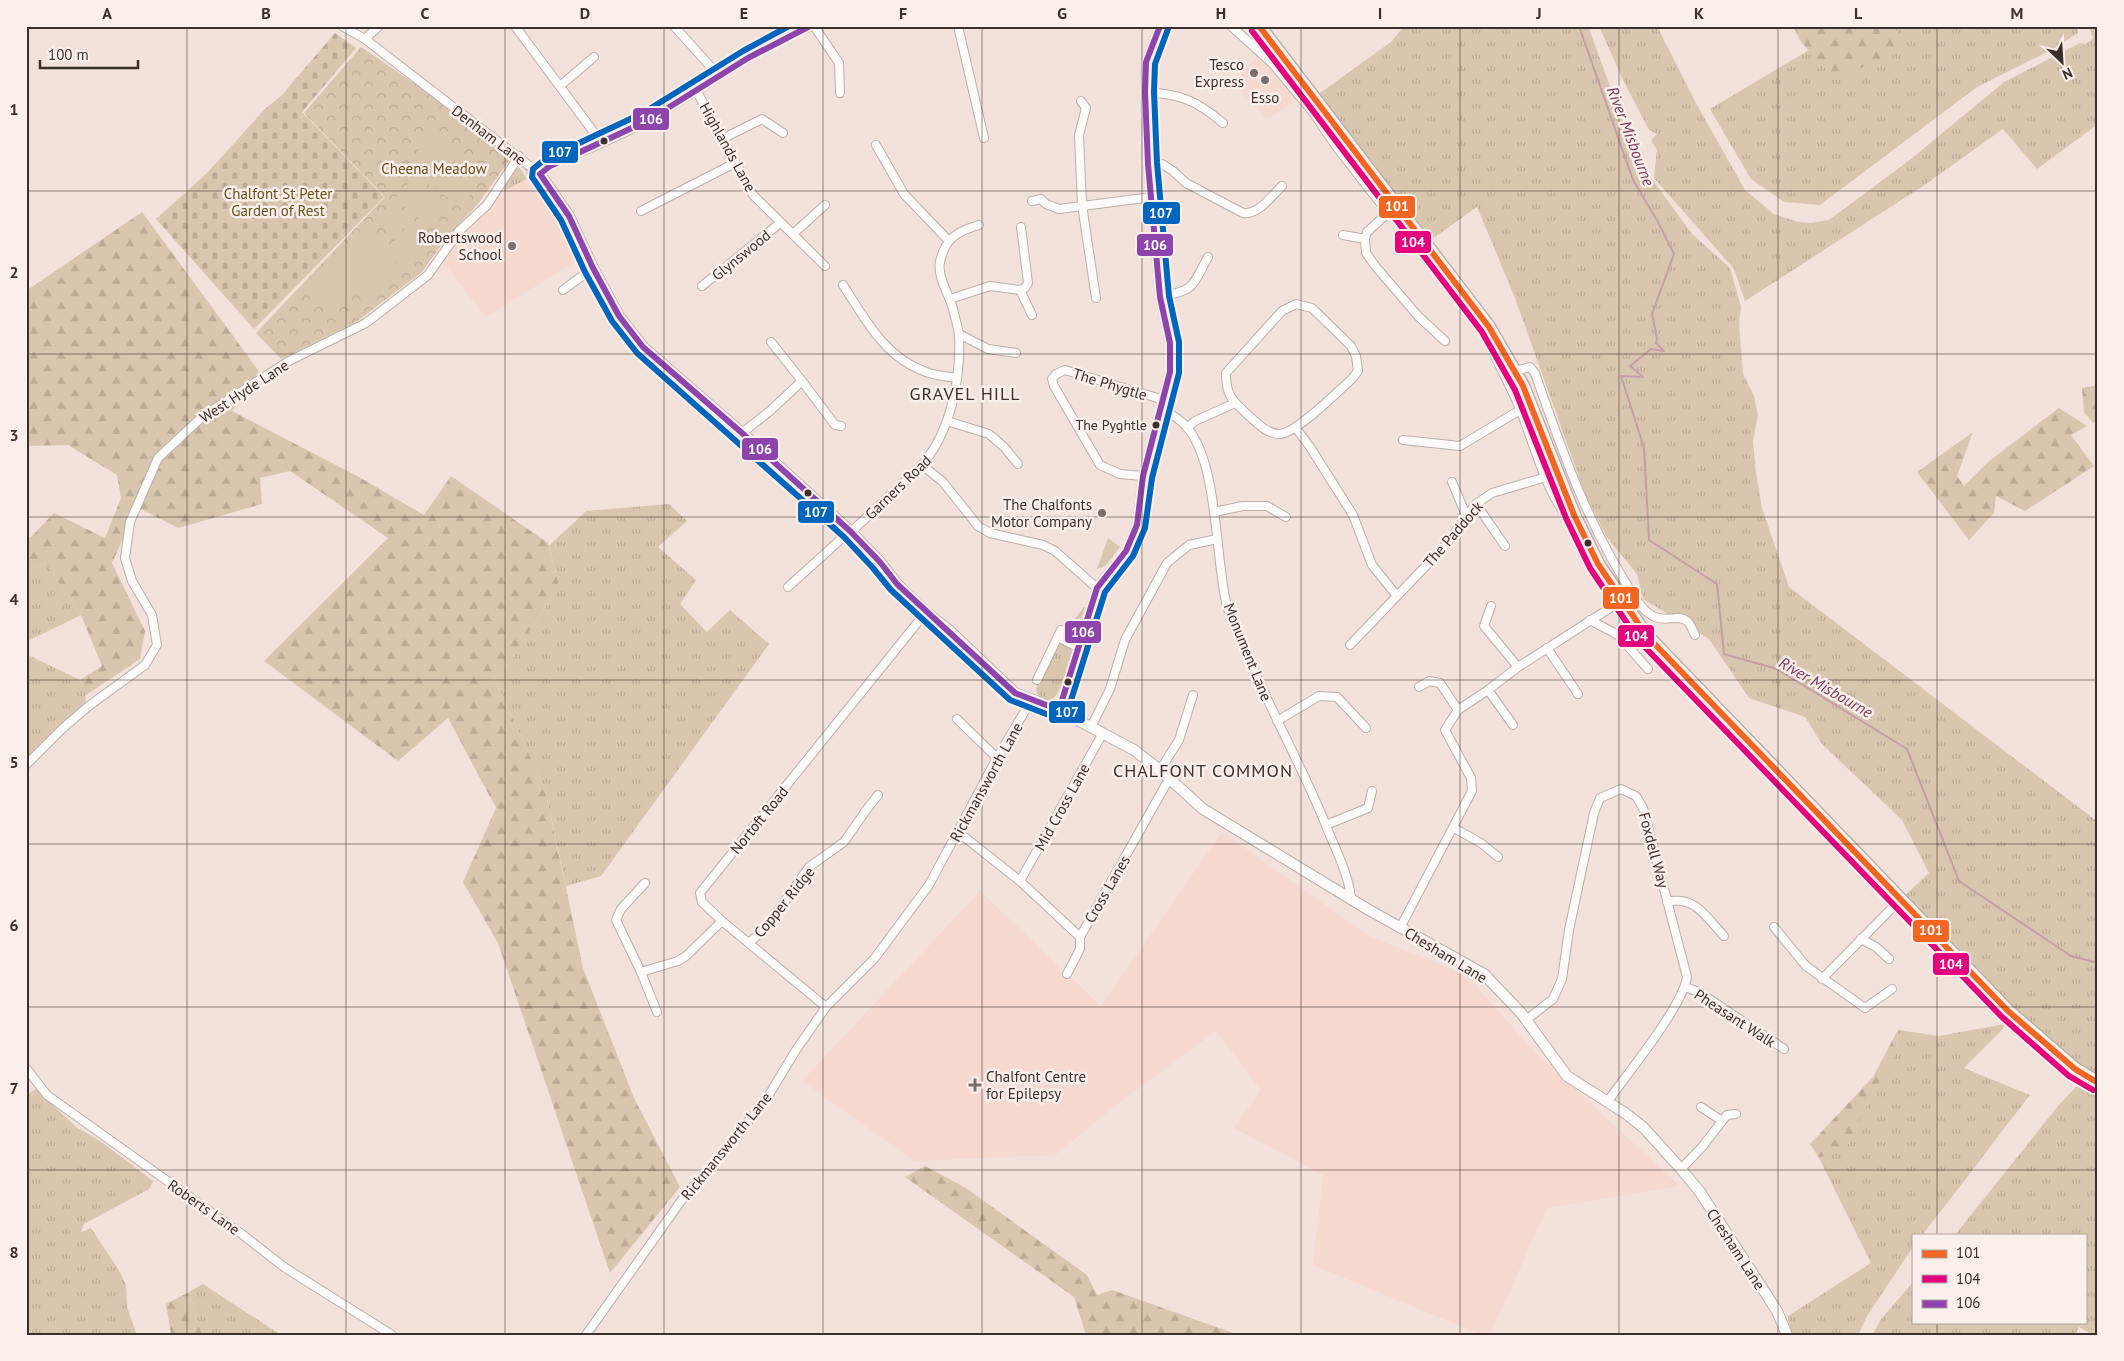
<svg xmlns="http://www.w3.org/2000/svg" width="2124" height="1361" font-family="'PT Sans',sans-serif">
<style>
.built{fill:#f6d9cf}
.grass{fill:url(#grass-tufts)}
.forest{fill:url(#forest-firs)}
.cemetery{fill:url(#cemetery-stones)}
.park{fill:url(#park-crowns)}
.pitch{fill:#d9c6ae}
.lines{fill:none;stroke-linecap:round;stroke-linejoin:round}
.stream{stroke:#c69daa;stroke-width:2}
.minor-casing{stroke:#bbafaa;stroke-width:10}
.tertiary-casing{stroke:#bbafaa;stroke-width:12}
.trunk-casing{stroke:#bbafaa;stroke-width:15}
.minor{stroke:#fdfbfa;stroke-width:8}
.tertiary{stroke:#fdfbfa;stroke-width:10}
.trunk{stroke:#fdfbfa;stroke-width:12}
.bus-1-casing{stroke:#fbefeb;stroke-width:10}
.bus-2-casing{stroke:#fbefeb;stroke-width:10}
.bus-3-casing{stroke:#fbefeb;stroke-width:10}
.bus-4-casing{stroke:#fbefeb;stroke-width:10}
.bus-1{stroke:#f26522;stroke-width:6}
.bus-2{stroke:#e5007d;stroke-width:6}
.bus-3{stroke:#8e44ad;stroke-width:6}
.bus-4{stroke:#0065bd;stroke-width:6}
.grid{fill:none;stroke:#3c302c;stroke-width:1;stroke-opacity:0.55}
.poi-dot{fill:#7c6e6a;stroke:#fbefeb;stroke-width:2}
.bus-dot{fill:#3c302c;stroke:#fbefeb;stroke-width:2}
.labels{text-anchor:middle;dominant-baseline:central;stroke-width:5;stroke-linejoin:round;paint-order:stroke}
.bus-label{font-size:14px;fill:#3c302c;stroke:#fbefeb;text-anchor:end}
.poi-label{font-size:15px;fill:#3c302c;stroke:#fbefeb;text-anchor:end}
.street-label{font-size:15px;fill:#3c302c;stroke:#fbefeb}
.park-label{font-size:15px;fill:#6a501a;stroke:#fbefeb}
.water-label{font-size:16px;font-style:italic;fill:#7b3a58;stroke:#fbefeb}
.quarter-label{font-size:18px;letter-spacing:1px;fill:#3c302c;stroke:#fbefeb}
.line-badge{stroke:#fbefeb;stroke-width:2}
.badge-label{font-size:14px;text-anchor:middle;font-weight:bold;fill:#fff}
.neatline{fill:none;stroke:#3c302c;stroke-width:2}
.grid-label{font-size:16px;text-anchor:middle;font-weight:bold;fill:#3c302c}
</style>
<defs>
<pattern id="grass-tufts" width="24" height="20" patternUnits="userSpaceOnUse" patternTransform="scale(1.25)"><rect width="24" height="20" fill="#d9c6ae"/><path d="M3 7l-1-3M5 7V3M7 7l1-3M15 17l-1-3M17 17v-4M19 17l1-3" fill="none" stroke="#bbaa96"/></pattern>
<pattern id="forest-firs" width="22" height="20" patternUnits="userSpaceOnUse" patternTransform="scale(1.25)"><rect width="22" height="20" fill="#d9c6ae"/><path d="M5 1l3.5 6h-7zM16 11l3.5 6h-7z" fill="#bbaa96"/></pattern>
<pattern id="cemetery-stones" width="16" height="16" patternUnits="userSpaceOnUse" patternTransform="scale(1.25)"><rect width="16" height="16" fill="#d9c6ae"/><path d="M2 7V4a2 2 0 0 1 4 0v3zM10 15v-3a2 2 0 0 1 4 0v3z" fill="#bbaa96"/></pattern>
<pattern id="park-crowns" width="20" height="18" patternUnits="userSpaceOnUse" patternTransform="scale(1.25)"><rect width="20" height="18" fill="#d9c6ae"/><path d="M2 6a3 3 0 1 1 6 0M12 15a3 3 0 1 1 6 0" fill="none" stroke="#bbaa96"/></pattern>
</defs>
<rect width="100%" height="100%" fill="#f3e2dc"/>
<g class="built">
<polygon points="1258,56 1298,99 1267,119 1235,85 1241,79 1240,77 1248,65"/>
<polygon points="527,179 554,213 578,260 486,317 442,261 445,258 443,256 498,195"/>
<polygon points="1222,832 1369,936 1466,975 1535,1052 1680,1186 1547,1208 1490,1335 1482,1335 1313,1265 1323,1175 1234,1128 1261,1090 1216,1031 1128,1096 1055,1155 915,1161 802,1081 980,891 1101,1006"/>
</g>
<g class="grass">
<polygon points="1404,26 1588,26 1622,119 1628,146 1692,234 1730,268 1741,307 1739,323 1743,374 1754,396 1758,415 1753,441 1756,473 1762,508 1789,587 2098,822 2098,1083 2075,1069 1900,900 1929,873 1902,820 1822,744 1805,717 1749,698 1709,639 1643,599 1637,574 1606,536 1585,494 1515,298 1477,207 1425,244 1313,98 1391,42"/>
<path d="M1599 26H1657L1696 103 1745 190 1774 214 1798 222 1811 223 1829 220 1911 159 2004 82 2080 43C2086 45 2089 43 2093 38L2090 29 2091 26 2098 28V124L2037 169 2003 129 1923 186 1745 301 1734 269 1654 178 1657 150 1651 140 1657 134 1649 130 1622 78Z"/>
<polygon points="1892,26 2078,26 2078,33 2051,50 1977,87 1820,205 1784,202 1751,179 1710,109 1809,50 1836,80 1902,37"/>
<path d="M519 167 527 179 504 191C506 182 510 171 519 167Z"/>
<polygon points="523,168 530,172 555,205 552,207"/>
<polygon points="669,504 687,521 658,547 696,580 680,604 707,632 730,610 769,644 601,876 566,886 545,789 494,678 507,667 559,585 549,546 586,511"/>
<polygon points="1108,538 1120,547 1106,565 1097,569"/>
<polygon points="46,563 81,615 26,642 26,572"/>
<polygon points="1085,606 1077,637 1071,641 1065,638 1064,632"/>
<path d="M1060 643 1068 646 1073 652C1070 662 1061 694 1052 699 1048 700 1044 699 1040 698L1036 690 1037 684 1055 645Z"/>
<polygon points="26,654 80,680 86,695 85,708 26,765"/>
<path d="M2005 1024 2002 1030 1964 1068 2030 1095C1993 1142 1959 1189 1922 1235H1913V1247L1867 1316 1858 1335H1790L1788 1316 1871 1263 1819 1158 1848 1144 1867 1104 1897 1051 1898 1030 1939 1036Z"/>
<polygon points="2076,1087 2082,1087 2098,1097 2098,1335 2093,1335 2079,1327 2075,1335 1872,1335 1882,1318 1913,1282 1913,1322 2085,1322 2085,1235 1955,1235 2058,1106"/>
<polygon points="36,1089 76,1127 100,1141 153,1181 149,1189 84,1224 81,1232 91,1228 120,1272 126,1285 127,1307 137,1335 26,1335 26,1095"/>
<polygon points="203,1284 281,1335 202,1335 189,1292"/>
</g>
<g class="forest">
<polygon points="1793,26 1892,26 1902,37 1890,54 1836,80 1801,42"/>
<polygon points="142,212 261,374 232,411 359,477 424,515 451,476 548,543 559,585 507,667 494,678 545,789 583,968 634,1098 680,1187 610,1273 498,943 463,882 496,808 448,718 398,761 264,661 388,538 290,471 260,478 262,504 178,528 135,506 122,541 112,563 145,631 140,659 86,695 80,680 102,666 81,615 46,563 26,572 26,538 31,537 54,513 105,538 121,498 117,475 68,445 26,446 26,291"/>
<polygon points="2098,385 2098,421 2093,423 2084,412 2082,388"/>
<polygon points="2059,408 2087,426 2071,435 2094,466 2025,511 1996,496 1994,513 1969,540 1917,472 1973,432 1957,476 1964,486 1988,462"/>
<polygon points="1898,1030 1897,1051 1867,1104 1848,1145 1819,1158 1810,1144 1873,1077"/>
<polygon points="925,1166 966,1188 1087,1275 1097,1295 1112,1290 1239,1335 1086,1335 1074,1297 905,1177"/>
<polygon points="189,1292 202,1335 171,1335 166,1304"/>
</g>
<polygon class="cemetery" points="335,33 356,48 302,112 384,197 254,329 156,219 207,173 265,109 281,96"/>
<polygon class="park" points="361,47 418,86 511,158 477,205 448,236 421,273 356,322 281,359 256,333 385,197 304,113"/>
<g class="pitch">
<polygon points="433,130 461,150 434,188 406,168"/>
<polygon points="458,157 483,175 461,207 436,189"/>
<polygon points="413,177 443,200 425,223 395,200"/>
<polygon points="390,204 407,222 394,235 376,217"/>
<polygon points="412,220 433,238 408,267 387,250"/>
<polygon points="363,229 401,268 369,299 331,260"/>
<polygon points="329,262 356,290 335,310 308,283"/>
</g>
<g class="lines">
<polyline class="stream" points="1579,26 1633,180 1658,222 1674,254 1652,314 1657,339 1656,343 1664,351 1651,349 1630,366 1643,377 1621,376 1644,448 1649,540 1717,584 1724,654 1777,669 1907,749 1959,881 2071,956 2098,963"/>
<defs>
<g id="minor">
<path d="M342 26 365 39 540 174 550 166C582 151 616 138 647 121 702 89 752 50 811 26"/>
<polyline points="515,26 601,142"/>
<polyline points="674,26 718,75"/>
<polyline points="814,26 839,63 840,93"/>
<polyline points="958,26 984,138"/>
<polyline points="1231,26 1273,64 1312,111 1338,149 1388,213"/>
<polyline points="365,39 379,26"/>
<polyline points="560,86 594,57"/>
<polyline points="696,90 753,195 825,266"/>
<path d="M1145 92C1180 94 1196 100 1223 123"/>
<polyline points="1081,101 1086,108 1079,135 1082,205 1096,298"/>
<polyline points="722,139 762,119 783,133"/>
<polyline points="876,145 904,194 948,240"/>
<path d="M1148 164H1162L1173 171 1186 183 1243 213C1259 215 1271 196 1282 186"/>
<polyline points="1032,201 1041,199 1046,204 1059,209 1152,197"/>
<polyline points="1391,210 1367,232 1365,239 1366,253 1376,267 1418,316 1445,341"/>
<polyline points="641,211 735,163"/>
<polyline points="793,234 825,205"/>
<polyline points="1343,235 1365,239"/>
<path d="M843 285C865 319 885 358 926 372 936 376 947 376 957 378"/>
<polyline points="702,286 780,223"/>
<polyline points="563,290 593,268"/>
<polyline points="1020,290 1032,315"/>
<path d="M1160 297C1195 290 1191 288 1208 257"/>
<polyline points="950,299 990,286 1020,290 1025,288 1028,283 1021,227"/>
<path d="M1296 304 1312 308 1351 346 1356 356 1358 371 1352 379C1339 390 1296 434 1280 434 1267 434 1257 423 1248 415 1232 400 1226 396 1226 373L1282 311Z"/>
<path d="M1489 327 1486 336C1496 361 1510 384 1520 409 1532 438 1547 495 1568 517L1574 515"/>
<polyline points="959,334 988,349 1016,353"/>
<path d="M1515 371 1530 367 1535 373C1563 454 1589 529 1638 602 1659 632 1676 610 1688 622 1691 625 1693 631 1695 635"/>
<polyline points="802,381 835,425 841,426"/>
<path d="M1161 411C1166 413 1174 415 1178 419 1220 448 1214 559 1227 606 1231 621 1240 636 1246 651 1271 713 1305 771 1329 833 1338 854 1348 875 1351 897"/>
<polyline points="947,421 989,434 1004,447 1018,464"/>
<polyline points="1187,428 1195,421 1235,403"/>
<polyline points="1296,428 1310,447 1353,515 1372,565 1397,596"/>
<polyline points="742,433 771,410 802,381 771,342"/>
<polyline points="1403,440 1460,446 1520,410"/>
<polyline points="922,465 943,482 978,526 990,533 1043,545 1055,551 1097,588"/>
<polyline points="1143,476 1120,474 1100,465 1054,386 1052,379 1056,374 1065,370 1164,400"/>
<polyline points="1452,482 1466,515"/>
<polyline points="1476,504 1505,546"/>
<polyline points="1214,512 1243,506 1267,506 1286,517"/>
<path d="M851 532 922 465C951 431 961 379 959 335 958 327 955 318 953 309 949 294 937 277 940 262 945 238 958 231 979 225"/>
<polyline points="788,587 850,531"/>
<polyline points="1491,606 1484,626 1518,667"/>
<polyline points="1590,620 1618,635 1648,669"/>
<polyline points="1058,637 1079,648"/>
<polyline points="1350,645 1444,547 1476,504 1492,493 1546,477"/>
<polyline points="1547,648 1578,694"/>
<polyline points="1037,680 1061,630"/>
<polyline points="1419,687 1429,681 1440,683 1458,710"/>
<polyline points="1488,690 1513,725"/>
<polyline points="1059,710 1097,588 1126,551 1137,525 1143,476 1170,372 1170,343 1160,297 1148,164 1145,92 1146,62 1160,26"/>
<polyline points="957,719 997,758"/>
<polyline points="1277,721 1319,696 1337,697 1366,728"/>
<polyline points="1091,727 1110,689 1125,640 1167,563 1189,545 1217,539"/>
<polyline points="26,765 63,728 90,705 145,665 157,645 152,615 132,581 125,558 130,522 158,458 203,416 289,361 366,323 428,275 459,231 487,205 519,156"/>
<polyline points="1160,770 1179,740 1193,695"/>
<polyline points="1326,825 1368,808 1372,791"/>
<polyline points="1454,828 1481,843 1498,857"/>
<polyline points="958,832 1020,881 1080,937"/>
<polyline points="1020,881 1103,733"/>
<polyline points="645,883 621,909 616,920 641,972 678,961 686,956 722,921"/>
<path d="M1667 902C1695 895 1706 917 1724 936"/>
<polyline points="1774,927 1806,966 1865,1008 1892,989"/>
<polyline points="1400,928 1472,791 1471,778 1445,730 1458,710 1488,690 1518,667 1621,601"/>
<polyline points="1861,939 1876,947 1889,959"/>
<polyline points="749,943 766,928 809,867 844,842 867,809 878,795"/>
<polyline points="641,972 657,1012"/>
<polyline points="1067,974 1080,949 1080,937 1169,779"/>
<polyline points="1822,979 1900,900"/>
<polyline points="1685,987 1699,992 1784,1049"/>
<polyline points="826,1007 722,921 702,902 700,893 926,612"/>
<path d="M1526 1020 1553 999 1562 979 1569 930 1594 813 1600 798 1621 789 1636 796 1643 808 1687 977C1683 1006 1627 1074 1608 1101"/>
<polyline points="26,1068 47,1095 243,1235 284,1267 392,1335"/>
<polyline points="1701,1107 1722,1121"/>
<polyline points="1681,1169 1702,1147 1722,1121 1727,1115 1736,1114"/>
<polyline points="586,1335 686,1194 714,1164 767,1098 796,1050 826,1007 874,959 929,885 997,758 1032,699"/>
</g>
<polyline id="tertiary" points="540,174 569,216 593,268 619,316 643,347 742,433 850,531 880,562 897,584 926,612 951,632 1015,693 1059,710 1134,750 1160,770 1203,809 1369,910 1484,974 1521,1013 1567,1076 1625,1113 1644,1128 1681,1169 1700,1192 1777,1311 1787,1335"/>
<polyline id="trunk" points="1259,26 1489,327 1523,386 1574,515 1598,564 1646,635 2008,1011 2075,1069 2098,1083"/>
</defs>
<use href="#minor" class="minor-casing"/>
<use href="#tertiary" class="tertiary-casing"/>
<use href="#trunk" class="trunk-casing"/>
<use href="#minor" class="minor"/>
<use href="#tertiary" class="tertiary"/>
<use href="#trunk" class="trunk"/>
<defs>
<polyline id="bus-1" points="1259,26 1489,327 1523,386 1574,515 1598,564 1646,635 2008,1011 2075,1069 2098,1083"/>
<polyline id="bus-2" points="1252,31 1482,332 1515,390 1566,518 1590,568 1639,641 2002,1017 2069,1076 2093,1090"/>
<polyline id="bus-3" points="810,26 748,58 647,121 550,166 540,174 569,216 593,268 619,316 643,347 742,433 850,531 880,562 897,584 1015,693 1059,710 1097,588 1126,551 1137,525 1143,476 1170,372 1170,343 1160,297 1148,164 1145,92 1146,62 1160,26"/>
<polyline id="bus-4" points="789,26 743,51 643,113 545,159 533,169 532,177 561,220 585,272 612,321 637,353 844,537 873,568 891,590 1010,700 1059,719 1065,717 1067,713 1105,592 1133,556 1145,528 1152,478 1179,373 1179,342 1169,296 1157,163 1154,92 1155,64 1168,29"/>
</defs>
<use href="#bus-1" class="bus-1-casing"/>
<use href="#bus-2" class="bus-2-casing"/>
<use href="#bus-3" class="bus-3-casing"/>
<use href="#bus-4" class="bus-4-casing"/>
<use href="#bus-1" class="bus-1"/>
<use href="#bus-2" class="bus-2"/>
<use href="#bus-3" class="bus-3"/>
<use href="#bus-4" class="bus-4"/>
</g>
<path class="grid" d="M187 26V1335M346 26V1335M505 26V1335M664 26V1335M823 26V1335M982 26V1335M1142 26V1335M1301 26V1335M1460 26V1335M1619 26V1335M1778 26V1335M1937 26V1235M26 191H2098M26 354H2098M26 517H2098M26 680H2098M26 844H2098M26 1007H2098M26 1170H2098M1937 1322V1335"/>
<g class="poi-dot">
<circle cx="1254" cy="73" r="5"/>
<circle cx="1265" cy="80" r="5"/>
<circle cx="512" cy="246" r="5"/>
<circle cx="1102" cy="513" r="5"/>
<path d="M972.5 1077.5h5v5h5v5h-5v5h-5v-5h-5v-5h5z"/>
</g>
<g class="bus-dot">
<circle cx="604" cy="141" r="4.5"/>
<circle cx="1156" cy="425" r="4.5"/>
<circle cx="808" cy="493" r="4.5"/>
<circle cx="1588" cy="543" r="4.5"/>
<circle cx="1068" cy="682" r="4.5"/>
</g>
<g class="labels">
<g class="bus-label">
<text x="1147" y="425">The Pyghtle</text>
</g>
<g class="poi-label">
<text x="1244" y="64">Tesco<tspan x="1244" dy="17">Express</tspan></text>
<text x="1265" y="97" text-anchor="middle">Esso</text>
<text x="502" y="237">Robertswood<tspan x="502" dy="17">School</tspan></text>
<text x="1092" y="504">The Chalfonts<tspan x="1092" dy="17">Motor Company</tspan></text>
<text x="986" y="1076" text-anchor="start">Chalfont Centre<tspan x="986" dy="17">for Epilepsy</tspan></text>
</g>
<g class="street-label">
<text transform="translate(489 135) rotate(37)">Denham Lane</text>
<text transform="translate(728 147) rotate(61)">Highlands Lane</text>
<text transform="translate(741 255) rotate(-39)">Glynswood</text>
<text transform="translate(1110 384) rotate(17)">The Phygtle</text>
<text transform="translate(244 391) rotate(-33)">West Hyde Lane</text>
<text transform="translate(898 487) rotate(-44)">Garners Road</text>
<text transform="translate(1453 534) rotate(-49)">The Paddock</text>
<text transform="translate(1248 652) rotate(68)">Monument Lane</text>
<text transform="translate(986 782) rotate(-61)">Rickmansworth Lane</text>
<text transform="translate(1062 807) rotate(-61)">Mid Cross Lane</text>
<text transform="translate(759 820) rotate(-51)">Nortoft Road</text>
<text transform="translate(1654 850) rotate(75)">Foxdell Way</text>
<text transform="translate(1107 889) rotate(-60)">Cross Lanes</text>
<text transform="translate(784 902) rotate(-51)">Copper Ridge</text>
<text transform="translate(1446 955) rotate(31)">Chesham Lane</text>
<text transform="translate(1735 1018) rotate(33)">Pheasant Walk</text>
<text transform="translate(726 1146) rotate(-51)">Rickmansworth Lane</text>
<text transform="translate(204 1207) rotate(35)">Roberts Lane</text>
<text transform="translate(1736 1249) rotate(57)">Chesham Lane</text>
</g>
<g class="park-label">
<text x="434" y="168">Cheena Meadow</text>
<text x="278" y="193">Chalfont St Peter<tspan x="278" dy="17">Garden of Rest</tspan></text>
</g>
<g class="water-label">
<text transform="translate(1631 136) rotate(69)">River Misbourne</text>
<text transform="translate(1826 687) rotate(30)">River Misbourne</text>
</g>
<g class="quarter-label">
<text x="965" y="393">GRAVEL HILL</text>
<text x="1203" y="770">CHALFONT COMMON</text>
</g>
</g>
<g class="line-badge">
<rect x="632" y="107" width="38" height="24" rx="5" fill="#8e44ad"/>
<rect x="541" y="140" width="38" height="24" rx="5" fill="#0065bd"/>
<rect x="1378" y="195" width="38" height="24" rx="5" fill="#f26522"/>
<rect x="1142" y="201" width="39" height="24" rx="5" fill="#0065bd"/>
<rect x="1394" y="230" width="38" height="24" rx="5" fill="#e5007d"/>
<rect x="1136" y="233" width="38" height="24" rx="5" fill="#8e44ad"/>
<rect x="741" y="437" width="38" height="24" rx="5" fill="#8e44ad"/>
<rect x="797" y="500" width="38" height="24" rx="5" fill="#0065bd"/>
<rect x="1602" y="586" width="38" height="24" rx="5" fill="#f26522"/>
<rect x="1064" y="620" width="38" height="24" rx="5" fill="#8e44ad"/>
<rect x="1617" y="624" width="38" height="24" rx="5" fill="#e5007d"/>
<rect x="1048" y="700" width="38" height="24" rx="5" fill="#0065bd"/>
<rect x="1912" y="919" width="38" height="24" rx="5" fill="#f26522"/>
<rect x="1932" y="952" width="38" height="24" rx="5" fill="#e5007d"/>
</g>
<g class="badge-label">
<text x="651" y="124">106</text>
<text x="560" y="157">107</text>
<text x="1397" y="211">101</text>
<text x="1161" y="218">107</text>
<text x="1413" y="247">104</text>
<text x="1155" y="250">106</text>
<text x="760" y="454">106</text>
<text x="816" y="517">107</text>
<text x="1621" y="603">101</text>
<text x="1083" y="637">106</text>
<text x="1636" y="641">104</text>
<text x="1067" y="717">107</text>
<text x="1931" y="935">101</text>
<text x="1951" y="969">104</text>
</g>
<rect width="2124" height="1361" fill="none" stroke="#fbefeb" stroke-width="55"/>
<rect x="1912" y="1234" width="175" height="90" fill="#fbefeb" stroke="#afa39f"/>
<rect x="1922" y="1250" width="25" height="8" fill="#f26522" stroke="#afa39f"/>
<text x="1956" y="1258" font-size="15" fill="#3c302c">101</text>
<rect x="1922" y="1275" width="25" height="8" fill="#e5007d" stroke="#afa39f"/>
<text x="1956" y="1284" font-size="15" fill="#3c302c">104</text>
<rect x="1922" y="1300" width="25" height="8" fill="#8e44ad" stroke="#afa39f"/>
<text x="1956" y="1308" font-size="15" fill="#3c302c">106</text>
<g transform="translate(2062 62) rotate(155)" stroke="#fbefeb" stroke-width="4" paint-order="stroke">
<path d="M0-4L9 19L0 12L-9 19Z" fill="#3c302c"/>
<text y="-8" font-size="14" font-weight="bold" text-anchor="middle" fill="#3c302c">N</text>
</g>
<path d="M40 60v8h98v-8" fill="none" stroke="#3c302c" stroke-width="2.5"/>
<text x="48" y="60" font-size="15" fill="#3c302c" stroke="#fbefeb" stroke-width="4" paint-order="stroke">100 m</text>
<rect x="28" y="28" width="2068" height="1306" class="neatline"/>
<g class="grid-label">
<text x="107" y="19">A</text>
<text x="266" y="19">B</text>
<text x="425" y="19">C</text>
<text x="585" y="19">D</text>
<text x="744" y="19">E</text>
<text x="903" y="19">F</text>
<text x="1062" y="19">G</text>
<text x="1221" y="19">H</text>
<text x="1380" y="19">I</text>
<text x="1539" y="19">J</text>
<text x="1699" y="19">K</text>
<text x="1858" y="19">L</text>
<text x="2017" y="19">M</text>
<text x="14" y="115">1</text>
<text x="14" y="278">2</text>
<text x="14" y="441">3</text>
<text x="14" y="605">4</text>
<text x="14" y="768">5</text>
<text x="14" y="931">6</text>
<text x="14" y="1094">7</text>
<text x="14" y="1258">8</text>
</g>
</svg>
